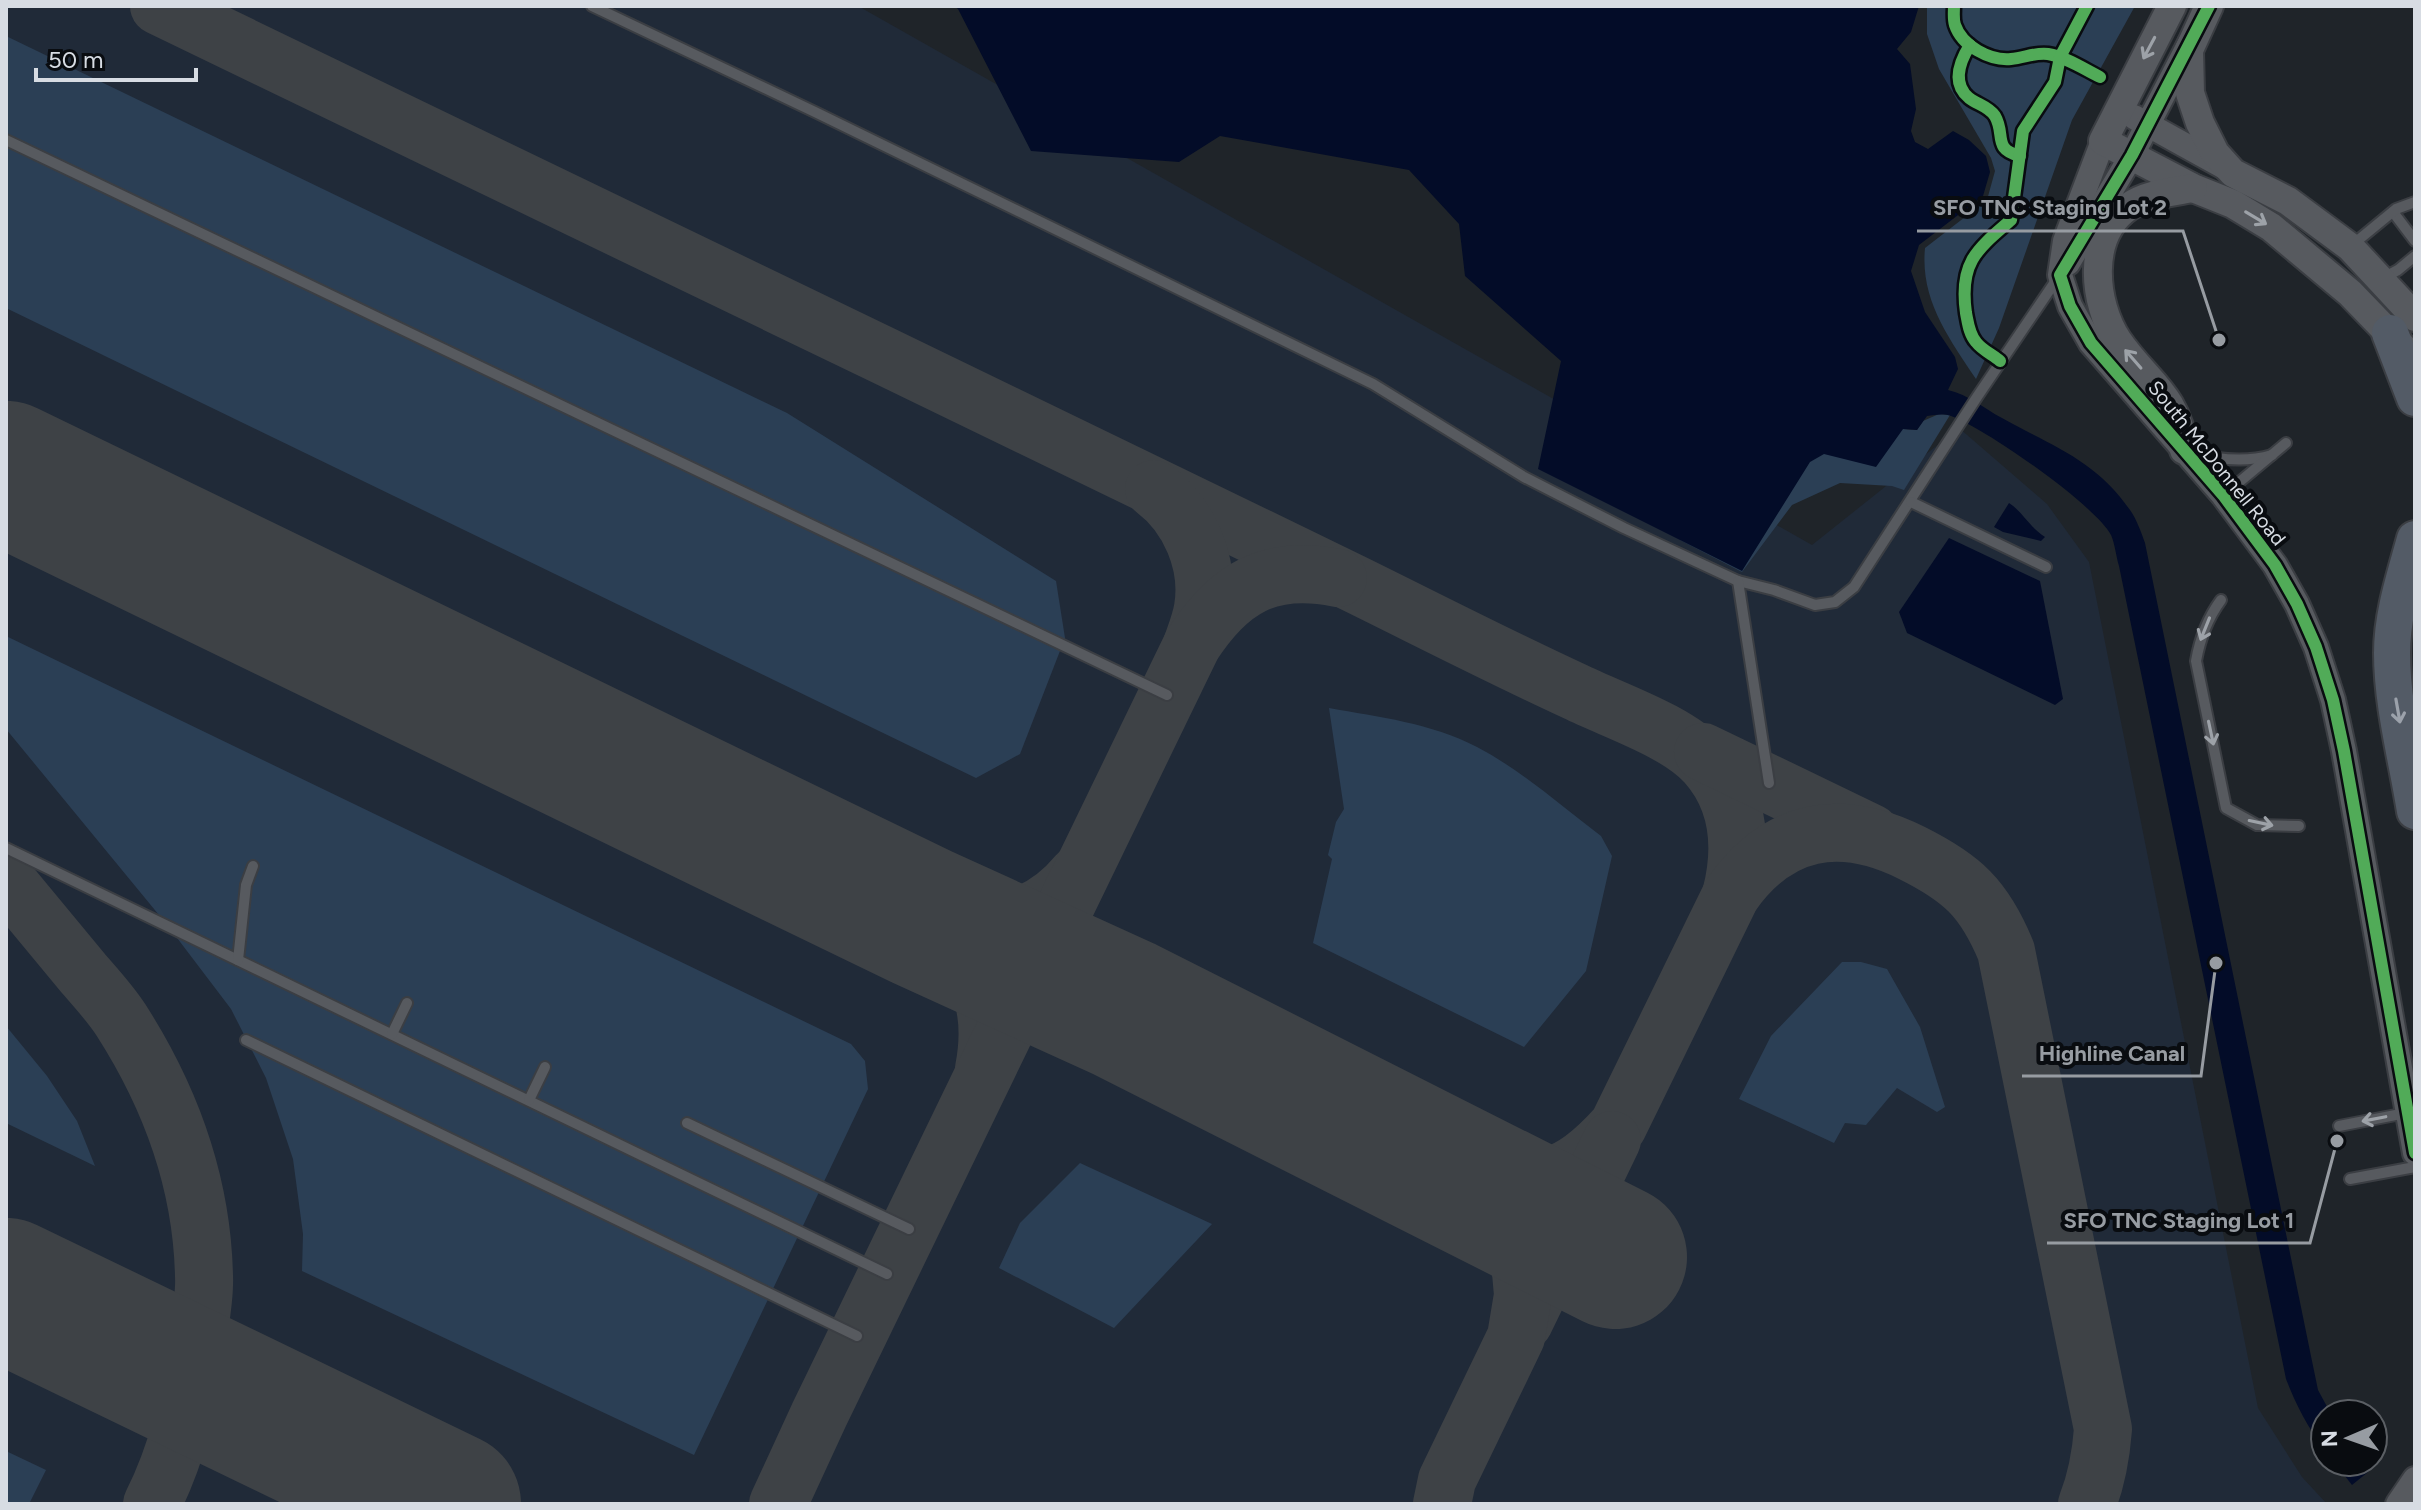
<svg xmlns="http://www.w3.org/2000/svg" width="2421" height="1510" font-family="Figtree,sans-serif">
<style>
.built{fill:#202a38}
.green{fill:#2b3f55}
.water{fill:#030c28}
.lines{fill:none;stroke-linecap:round;stroke-linejoin:round}
.taxiway{stroke:#3e4246;stroke-width:58}
.runway{stroke:#3e4246;stroke-width:144}
.service-casing{stroke:#3b3e43;stroke-width:14}
.tertiary-casing{stroke:#3b3e43;stroke-width:28}
.secondary-casing{stroke:#3b3e43;stroke-width:32}
.motorway-casing{stroke:#3b3e43;stroke-width:40}
.service{stroke:#575a5f;stroke-width:10}
.tertiary{stroke:#575a5f;stroke-width:24}
.secondary{stroke:#575a5f;stroke-width:28}
.motorway{stroke:#535b66;stroke-width:36}
.cycleway-casing{stroke:#090c10;stroke-width:17}
.cycleway{stroke:#51ab58;stroke-width:12}
.oneway{stroke:#9da2a8}
.oneway2{stroke:#9ca2ab}
.labels{text-anchor:middle;dominant-baseline:central;stroke-width:8;stroke-linejoin:round;paint-order:stroke}
.street-label{font-size:20px;fill:#d7dce3;stroke:#090c10}
.leader{fill:none;stroke:#979ca2;stroke-width:3}
.callout-dot{fill:#979ca2;stroke:#090c10;stroke-width:3}
.callout-label{font-size:22px;text-anchor:middle;font-weight:bold;fill:#979ca2;stroke:#090c10;stroke-width:8;stroke-linejoin:round;paint-order:stroke}
</style>
<rect width="100%" height="100%" fill="#1f2429"/>
<polygon class="built" points="6,6 858,6 1812,545 1959,428 2047,504 2089,562 2258,1408 2302,1477 2327,1504 6,1504"/>
<g class="green">
<path d="M1927 6H2135L2072 120 1999 328 1976 379C1949 338 1920 300 1925 248L1987 200 1995 171 1991 158 1939 69 1927 34Z"/>
<polygon points="6,36 787,413 1056,581 1065,638 1020,754 976,778 6,308"/>
<polygon points="1939,414 1950,415 1904,490 1892,486 1840,483 1792,505 1742,572 1680,540 1801,449 1903,429 1917,430 1923,421"/>
<polygon points="6,636 851,1044 865,1061 868,1089 694,1455 302,1271 303,1234 293,1159 266,1078 231,1009 168,926 6,729"/>
<path d="M1329 708C1379 717 1431 723 1477 747 1521 770 1561 806 1601 836L1612 856 1586 971 1524 1047 1313 943 1332 859 1328 855 1336 822 1344 809Z"/>
<polygon points="1842,962 1861,962 1887,969 1920,1027 1945,1107 1937,1112 1897,1088 1866,1125 1845,1123 1834,1143 1739,1099 1771,1036"/>
<polygon points="6,1026 47,1076 77,1121 95,1166 6,1123"/>
<polygon points="1080,1163 1212,1224 1114,1328 999,1268 1020,1223"/>
<polygon points="6,1451 46,1470 29,1504 6,1504"/>
</g>
<g class="water">
<path d="M954 6H1919L1911 32 1897 49 1910 64 1916 109 1911 131 1915 142 1928 149 1953 131 1969 140 1986 156 1990 172 1983 196 1919 245 1911 271 1925 312 1955 357 1958 369 1948 390C1969 395 1983 408 2002 418 2052 446 2096 460 2130 510 2137 520 2141 532 2145 543L2312 1361 2318 1390 2331 1414H2325V1450C2308 1428 2296 1405 2286 1379L2119 566C2116 556 2115 544 2111 535 2095 505 1985 428 1951 416 1943 413 1935 415 1927 416L1917 430 1903 429 1876 467 1824 454 1810 462 1742 571 1538 469 1561 361 1465 276 1459 224 1409 170 1220 136 1179 162 1031 151 958 9Z"/>
<path d="M2009 503C2023 512 2030 528 2045 537L2041 541 2003 532 1994 527Z"/>
<polygon points="1949,538 2040,581 2063,699 2055,705 1907,633 1899,612"/>
<polygon points="2334,1462 2368,1462 2373,1468 2352,1485"/>
</g>
<g class="lines">
<g class="taxiway">
<path d="M159 6C559 199 958 391 1357 585 1430 621 1502 658 1576 692 1615 711 1677 731 1706 763 1740 801 1743 848 1731 895"/>
<path d="M1154 489C1190 516 1210 564 1203 608 1201 621 1196 633 1192 645"/>
<polyline points="1703,752 1871,833"/>
<path d="M6 880C32 911 57 942 83 973 96 988 110 1003 121 1020 171 1098 202 1183 204 1276 205 1295 201 1316 198 1336 192 1393 178 1452 152 1504"/>
<path d="M922 917C985 928 1034 927 1078 874"/>
<path d="M922 917C933 929 946 940 958 952 988 985 992 1027 984 1069"/>
<path d="M1462 1180C1538 1183 1564 1186 1618 1126L1731 895C1778 828 1840 817 1912 853 1962 878 1984 898 2006 951L2103 1429C2101 1455 2097 1479 2087 1504"/>
<polyline points="1524,1322 1612,1140"/>
<path d="M778 1504 819 1415 1192 645C1229 588 1269 564 1338 578"/>
<polyline points="1442,1504 1447,1480 1516,1337 1523,1295 1521,1272 1515,1250 1506,1232 1494,1213 1462,1180"/>
</g>
<g class="runway">
<polyline points="6,473 922,917 1124,1009 1615,1257"/>
<polyline points="6,1290 449,1504"/>
</g>
<defs>
<g id="service">
<polyline points="592,6 815,112 1373,384 1524,477 1624,528 1738,581 1774,590 1815,605 1835,602 1854,587 1977,397 2059,276"/>
<polyline points="6,140 1167,695"/>
<polyline points="2393,212 2415,241"/>
<polyline points="2351,246 2396,209 2415,202"/>
<polyline points="2383,278 2398,270 2415,256"/>
<path d="M2191 452C2218 460 2245 463 2272 455"/>
<polyline points="2225,494 2286,443"/>
<polyline points="1911,502 2046,567"/>
<polyline points="1738,581 1769,783"/>
<path d="M2221 600C2207 619 2200 638 2196 661L2226 808 2257 825 2299 826"/>
<polyline points="6,848 887,1274"/>
<polyline points="238,960 246,885 253,866"/>
<polyline points="392,1034 407,1003"/>
<polyline points="246,1040 857,1336"/>
<polyline points="529,1100 545,1067"/>
<polyline points="687,1123 909,1229"/>
<polyline points="2339,1126 2406,1113"/>
<polyline points="2350,1179 2415,1167"/>
</g>
<g id="tertiary">
<polyline points="2134,117 2228,169"/>
<polyline points="2103,141 2065,241 2060,275 2070,306 2091,343 2223,495 2275,565 2297,604 2316,647 2333,700 2344,751 2415,1153"/>
<polyline points="2068,263 2132,155 2190,43"/>
<polyline points="2398,1504 2415,1479"/>
</g>
<g id="secondary">
<polyline points="2172,6 2103,141 2193,188 2233,204 2271,227 2350,293 2404,349"/>
<polyline points="2209,6 2189,50 2190,93 2200,123 2215,153 2233,173 2288,201 2350,247 2415,317"/>
<path d="M2184 450C2177 394 2146 382 2118 341 2093 303 2086 236 2128 207 2147 194 2171 192 2193 188"/>
</g>
<g id="motorway">
<polyline points="2390,333 2415,398"/>
<path d="M2415 539C2405 576 2392 614 2392 653 2392 706 2407 760 2415 811"/>
</g>
</defs>
<use href="#service" class="service-casing"/>
<use href="#tertiary" class="tertiary-casing"/>
<use href="#secondary" class="secondary-casing"/>
<use href="#motorway" class="motorway-casing"/>
<use href="#service" class="service"/>
<use href="#tertiary" class="tertiary"/>
<use href="#secondary" class="secondary"/>
<use href="#motorway" class="motorway"/>
<defs>
<g id="cycleway">
<path d="M1954 6C1954 12 1953 19 1955 25 1962 46 1990 61 2011 59 2024 58 2036 52 2048 54 2066 57 2084 69 2100 77"/>
<polyline points="2209,6 2132,155 2060,275 2070,306 2091,343 2223,495 2275,565 2297,604 2316,647 2333,700 2344,751 2415,1153"/>
<path d="M1970 45C1960 61 1951 83 1969 98 1978 105 1988 106 1995 116 2006 135 1992 149 2020 156"/>
<path d="M2000 361C1993 355 1982 350 1976 342 1969 334 1968 323 1966 313 1959 263 1976 250 2011 220L2023 131 2055 82 2060 57 2087 6"/>
</g>
</defs>
<use href="#cycleway" class="cycleway-casing"/>
<use href="#cycleway" class="cycleway"/>
</g>
<defs><path id="oneway-shaft" d="M-6 0H5M1.5-3L5.5 0L1.5 3" fill="none" stroke-width="1.6" stroke-linecap="round" stroke-linejoin="round" transform="scale(2)"/></defs>
<g class="oneway">
<use href="#oneway-shaft" transform="translate(2149 48) rotate(118)"/>
<use href="#oneway-shaft" transform="translate(2256 218) rotate(31)"/>
<use href="#oneway-shaft" transform="translate(2133 359) rotate(-131)"/>
<use href="#oneway-shaft" transform="translate(2205 629) rotate(112)"/>
<use href="#oneway-shaft" transform="translate(2211 733) rotate(78)"/>
<use href="#oneway-shaft" transform="translate(2261 823) rotate(12)"/>
<use href="#oneway-shaft" transform="translate(2374 1119) rotate(169)"/>
</g>
<use class="oneway2" href="#oneway-shaft" transform="translate(2398 711) rotate(80)"/>
<g class="labels">
<g class="street-label">
<text transform="translate(2217 463) rotate(51)">South McDonnell Road</text>
</g>
</g>
<path class="leader" d="M2219 340L2183 231H1917M2216 963L2201 1076H2022M2337 1141L2310 1243H2047"/>
<g class="callout-dot">
<circle cx="2219" cy="340" r="8"/>
<circle cx="2216" cy="963" r="8"/>
<circle cx="2337" cy="1141" r="8"/>
</g>
<g class="callout-label">
<text x="2050" y="215">SFO TNC Staging Lot 2</text>
<text x="2112" y="1061">Highline Canal</text>
<text x="2179" y="1228">SFO TNC Staging Lot 1</text>
</g>
<rect width="2421" height="1510" fill="none" stroke="#d7dce3" stroke-width="16"/>
<g transform="translate(2349 1438) rotate(268)"><circle r="38" fill="#090c10" stroke="#5b5f64" stroke-width="2"/>
<path d="M0-6L14 30L0 20L-14 30Z" fill="#979ca2"/>
<text y="-12" font-size="22" font-weight="bold" text-anchor="middle" fill="#d7dce3">N</text>
</g>
<path d="M36 68v12h160v-12" fill="none" stroke="#d7dce3" stroke-width="4"/>
<text x="48" y="68" font-size="24" fill="#d7dce3" stroke="#090c10" stroke-width="6" paint-order="stroke">50 m</text>
</svg>
